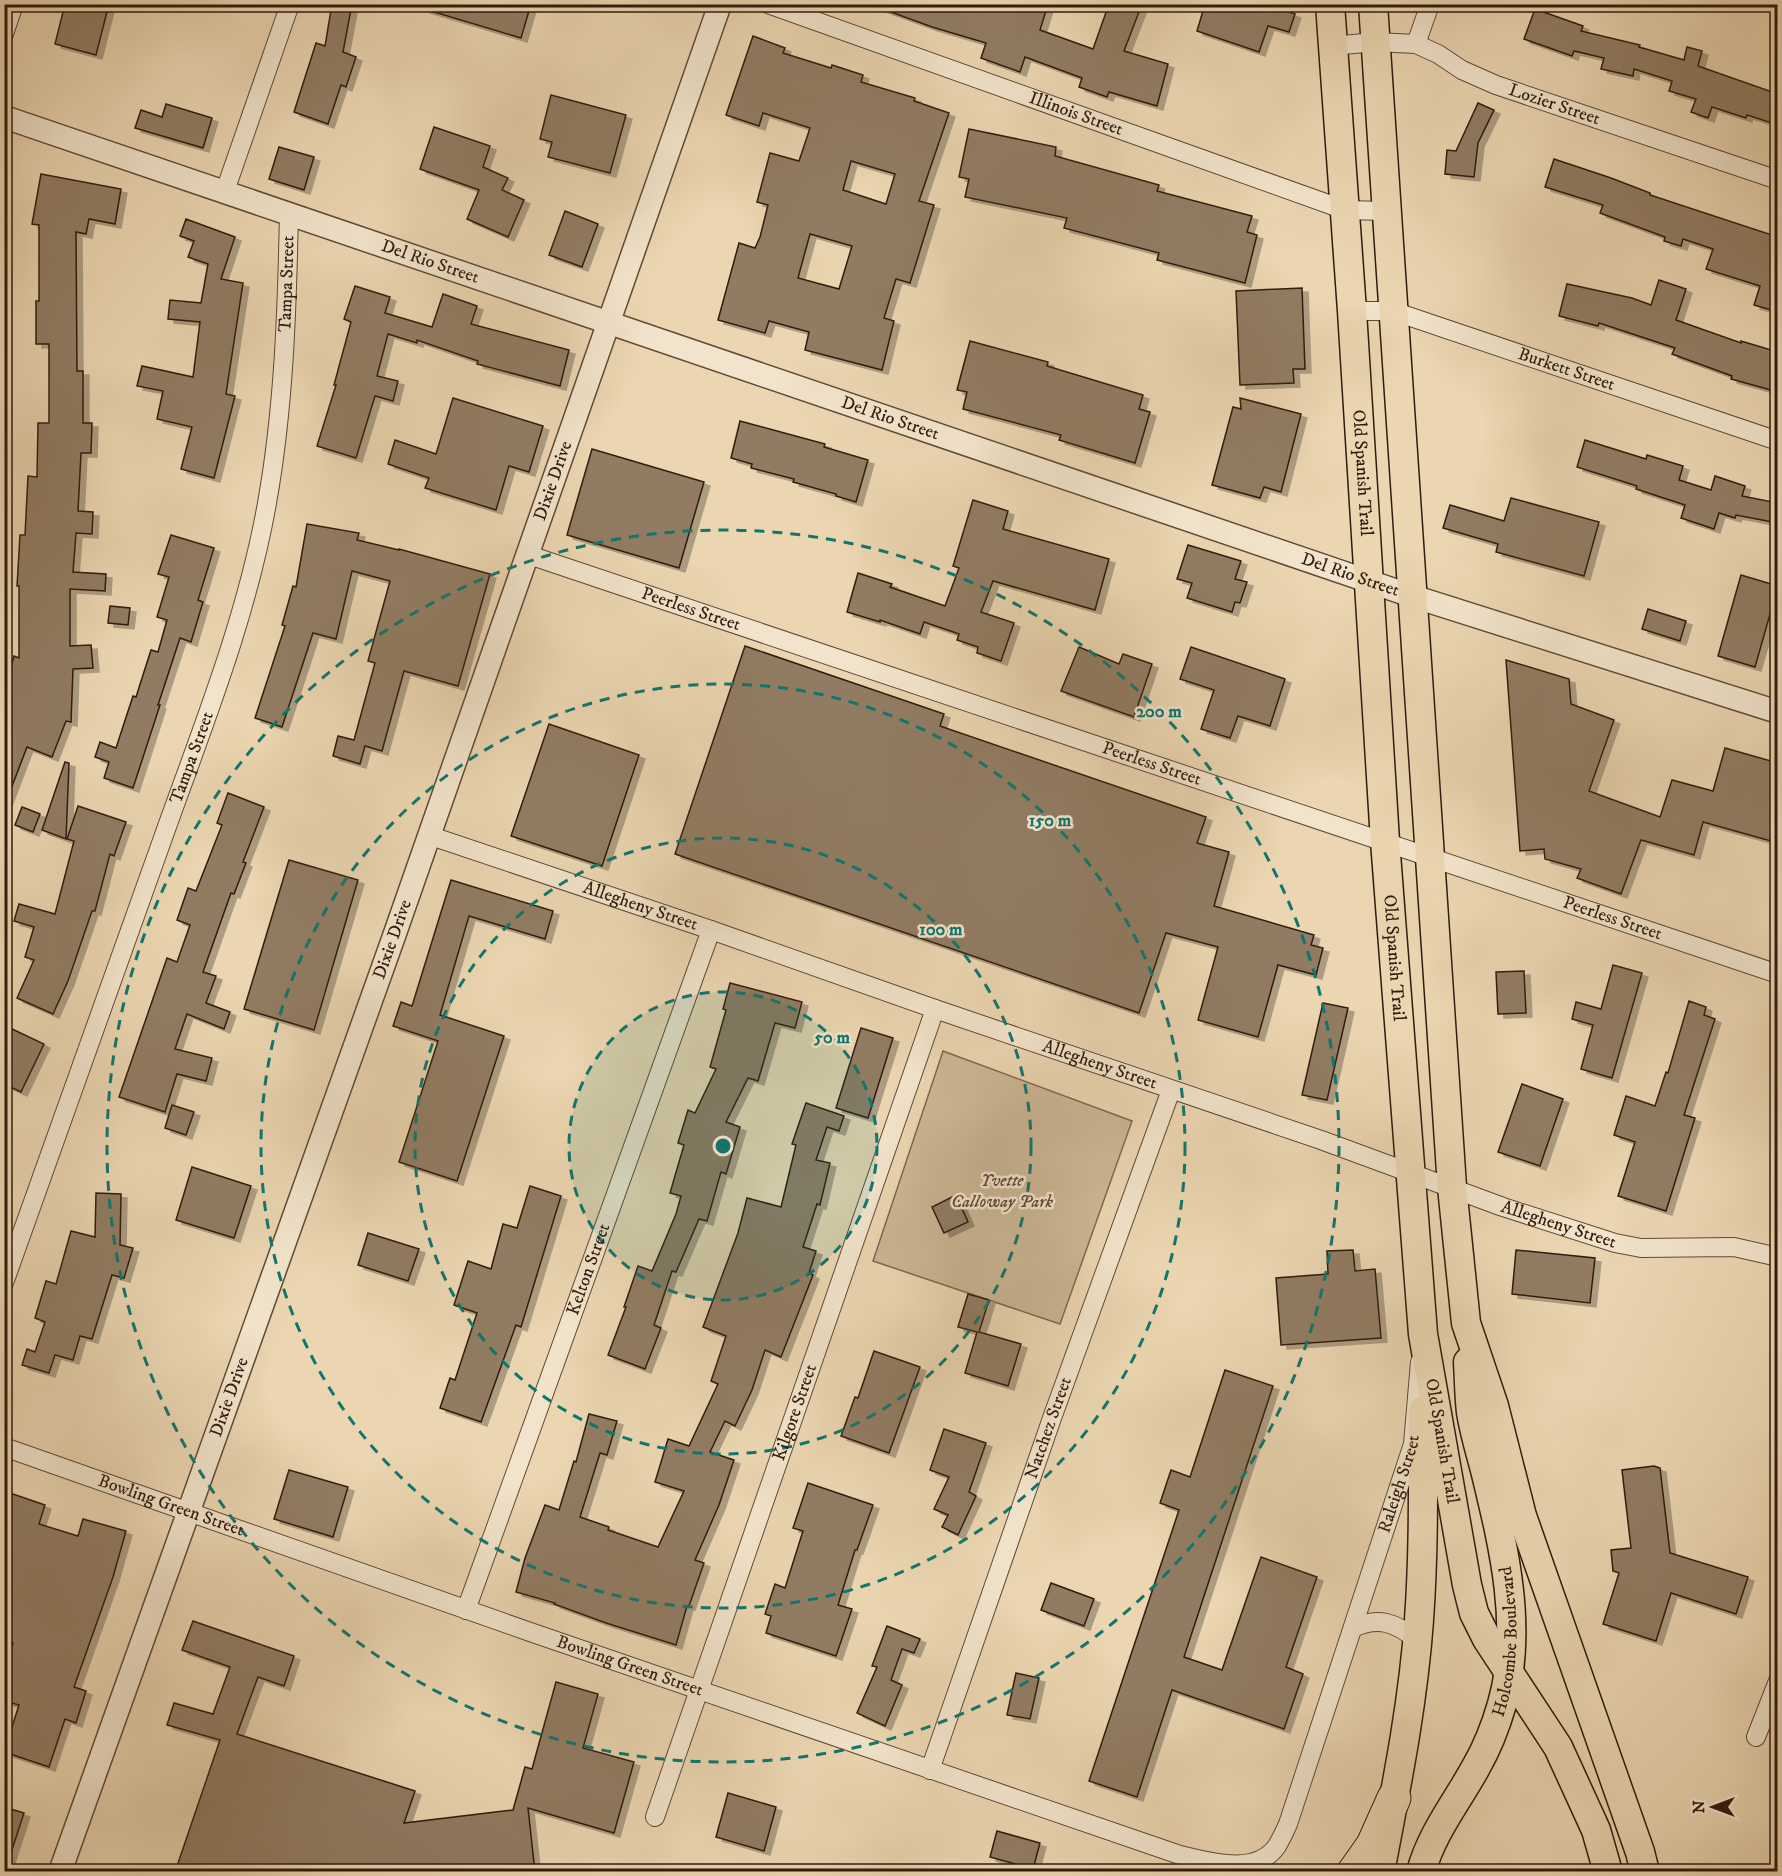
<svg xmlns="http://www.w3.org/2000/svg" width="1782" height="1876" font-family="'IM FELL DW Pica',serif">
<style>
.green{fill:#cbb695;stroke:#7e6852;stroke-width:1.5}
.building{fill:#917c63;stroke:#301b0e;stroke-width:1.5;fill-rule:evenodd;filter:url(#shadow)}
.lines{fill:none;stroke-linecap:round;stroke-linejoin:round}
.minor-casing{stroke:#5f4a37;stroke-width:20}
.tertiary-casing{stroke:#5f4a37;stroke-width:25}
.primary-casing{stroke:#301b0e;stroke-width:31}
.motorway-casing{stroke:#301b0e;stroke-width:35}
.minor{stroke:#f2e4cc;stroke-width:18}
.tertiary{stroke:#f2e4cc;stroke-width:22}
.primary{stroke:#ebd6b1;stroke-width:28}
.motorway{stroke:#ebd6b1;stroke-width:33}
.ring{fill:none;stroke:#0f766e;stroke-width:3;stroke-dasharray:10 8}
.labels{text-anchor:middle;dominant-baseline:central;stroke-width:5;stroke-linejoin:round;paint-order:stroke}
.street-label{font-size:18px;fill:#301b0e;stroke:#f2e4cc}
.park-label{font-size:18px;font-style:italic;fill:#5e4a36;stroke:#f2e4cc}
.centre{fill:#0f766e;stroke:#f2e4cc;stroke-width:3}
.ring-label{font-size:18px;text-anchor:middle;font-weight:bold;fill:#0f766e;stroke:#f2e4cc;stroke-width:5;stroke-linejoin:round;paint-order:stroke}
</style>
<defs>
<filter id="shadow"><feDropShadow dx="6" dy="4" stdDeviation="0" flood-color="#0004"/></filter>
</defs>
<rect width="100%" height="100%" fill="#ebd6b1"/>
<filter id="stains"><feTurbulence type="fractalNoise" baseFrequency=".00333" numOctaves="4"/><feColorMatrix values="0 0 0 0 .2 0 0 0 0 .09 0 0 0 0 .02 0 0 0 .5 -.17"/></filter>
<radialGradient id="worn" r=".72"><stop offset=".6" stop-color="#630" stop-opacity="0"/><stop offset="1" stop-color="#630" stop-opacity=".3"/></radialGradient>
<polygon class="green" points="943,1051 1132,1121 1060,1324 873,1261"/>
<g class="building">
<polygon points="65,4 109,4 96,55 55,44"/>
<polygon points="332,4 352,4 343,52 356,57 346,87 341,85 328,124 294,112 316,43 325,46"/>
<polygon points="425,4 531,4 521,38 424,9"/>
<polygon points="877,4 1048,4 1040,30 1093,49 1109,4 1142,4 1124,51 1168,64 1157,106 1109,92 1107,97 1079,87 1082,78 1025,57 1020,72 981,58 986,43 932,27 877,7"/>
<polygon points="1205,4 1267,4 1295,14 1289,32 1268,26 1259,52 1197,31"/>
<polygon points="1535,9 1583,26 1581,31 1640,45 1639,47 1684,60 1687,47 1702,51 1698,66 1778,94 1778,125 1747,115 1746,118 1712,107 1708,118 1691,112 1696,99 1669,91 1672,81 1634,69 1633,76 1601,69 1604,58 1574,51 1572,56 1524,39"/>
<path d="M753 36 785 48 783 53 831 68 832 65 863 75 861 82 915 98 914 101 949 113 919 201 934 205 910 283 896 279 884 318 894 321 882 370 805 350 809 332 769 321 765 333 718 320 739 243 755 248 760 237 768 205 757 202 770 153 799 161 810 128 763 113 759 126 726 115ZM851 161 895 174 886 204 843 190ZM810 234 852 246 839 289 798 278Z"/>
<polygon points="551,95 626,115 610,173 548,157 552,142 540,139"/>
<polygon points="1478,103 1494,110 1478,143 1474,177 1445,174 1447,150 1456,151"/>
<polygon points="166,104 212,118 203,148 135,128 141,110 162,117"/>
<polygon points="434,127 490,146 483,167 508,178 502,190 524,200 508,237 467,219 479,190 420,169"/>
<polygon points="969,129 1056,147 1055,156 1159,185 1157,191 1252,216 1247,232 1257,235 1245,283 1157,260 1159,253 1064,228 1067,218 965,197 969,179 959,177"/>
<polygon points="279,147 314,157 304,190 269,179"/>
<polygon points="1554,159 1611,178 1650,193 1650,195 1778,237 1778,312 1754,305 1760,286 1706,269 1713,249 1683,239 1681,246 1664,241 1665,237 1600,213 1603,205 1545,187"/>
<polygon points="41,174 121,189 115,224 89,219 86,234 76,232 77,371 83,371 83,423 92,423 91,453 81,453 78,511 93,512 92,534 76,533 73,572 106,574 105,591 70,589 70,646 91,645 93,668 73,669 71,722 66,721 52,757 27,747 6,802 4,801 4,715 12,696 4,694 4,692 14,656 19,658 19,586 17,586 20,535 25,535 28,476 37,477 38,423 49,423 49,344 36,344 36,301 39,301 39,225 32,224"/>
<polygon points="565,211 598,224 582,267 549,255"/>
<polygon points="186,219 235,237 221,279 243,283 226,394 235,396 214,478 181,469 192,427 157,419 163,391 137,386 142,366 193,377 200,322 168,319 170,300 201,303 208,264 188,257 194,241 180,236"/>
<polygon points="1659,280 1686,289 1676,320 1741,343 1741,341 1778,352 1778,392 1731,379 1732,376 1672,354 1675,348 1599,323 1598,326 1559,316 1567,284 1632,298 1651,305"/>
<polygon points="355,286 390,297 385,313 432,327 443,294 477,306 471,324 569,350 560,386 477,364 478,361 417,340 417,343 388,334 377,376 398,381 393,401 375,396 356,458 317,446 336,385 334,385 351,322 344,319"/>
<polygon points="1302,288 1305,369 1293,369 1294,383 1240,385 1236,291"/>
<polygon points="970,341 1048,362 1047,366 1143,395 1139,409 1150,412 1135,463 1059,440 1061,435 963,409 967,392 957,390"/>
<polygon points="453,398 543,426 529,472 509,466 496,510 425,488 429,478 388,464 395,440 436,454"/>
<polygon points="1240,398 1301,414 1281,492 1264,487 1260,498 1212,485 1233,407 1241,409"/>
<polygon points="740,421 825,444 824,447 868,460 856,502 836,496 836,494 793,482 794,479 751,468 752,464 731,458"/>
<polygon points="1585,440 1646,459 1647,455 1683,466 1679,480 1711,490 1715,476 1745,486 1742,496 1778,503 1778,523 1736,515 1735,518 1719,513 1714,529 1681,518 1685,505 1636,489 1637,486 1577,467"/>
<polygon points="592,449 704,482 679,568 567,535"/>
<polygon points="1511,498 1599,522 1584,576 1496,552 1498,544 1443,528 1450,505 1504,521"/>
<polygon points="973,500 1008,511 1003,529 1109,559 1095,610 993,581 981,612 1014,623 1001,661 977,653 978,647 957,640 959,634 924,622 920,634 880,620 880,622 847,612 858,573 892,584 890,587 945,606 959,568 953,566"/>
<polygon points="307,524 359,533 357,540 399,550 399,549 490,574 458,686 404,671 382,751 365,746 360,764 333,756 338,736 354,740 375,663 368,661 390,581 352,571 336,639 313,633 282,727 255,718 285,626 282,625 293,586 296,587"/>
<polygon points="171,535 214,548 198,600 203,602 191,642 180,638 158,705 160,705 133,788 104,778 109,762 95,757 100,742 116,748 133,696 136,697 151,650 158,652 167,620 157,617 169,577 158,574"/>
<polygon points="1188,545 1241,561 1235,579 1247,582 1240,603 1235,602 1232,612 1187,598 1192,583 1177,579"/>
<polygon points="1741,575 1778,586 1755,667 1718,656"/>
<polygon points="110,606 130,608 128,625 108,623"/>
<polygon points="1648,609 1686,621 1680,641 1642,629"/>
<polygon points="745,646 944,714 940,726 1206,817 1197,843 1229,852 1214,906 1314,935 1311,945 1323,948 1316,975 1278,965 1258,1037 1198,1020 1218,947 1166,933 1139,1013 675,854"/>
<polygon points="1079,647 1119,664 1123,654 1152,664 1134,717 1061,691"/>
<polygon points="1191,647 1285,679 1270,726 1238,716 1230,738 1201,729 1214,690 1180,679"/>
<polygon points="1506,660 1569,679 1571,704 1614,720 1589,791 1660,817 1672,780 1713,791 1725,748 1778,763 1778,843 1703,822 1694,855 1641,840 1621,894 1577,878 1581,869 1545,859 1544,849 1520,851"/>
<polygon points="549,724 639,755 602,866 511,836"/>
<polygon points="65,762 69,763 66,839 42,830"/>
<polygon points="228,793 264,807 243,862 246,863 234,894 231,893 203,972 216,976 206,1003 230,1012 224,1029 187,1014 175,1049 212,1058 206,1081 177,1074 165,1112 119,1097 167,958 177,962 190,925 177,920 188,888 196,891 222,825 217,823"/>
<polygon points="78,806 126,822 114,856 110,854 95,911 92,911 68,981 53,1014 17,998 34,960 25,957 34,927 14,921 19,904 55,914 74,841 67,839"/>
<polygon points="22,807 40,814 33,832 15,825"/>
<polygon points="289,860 358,880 314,1030 244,1009"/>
<polygon points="451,880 553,911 545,939 469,916 440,1015 504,1036 457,1181 399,1162 438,1041 393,1026 401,1002 412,1006"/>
<polygon points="1613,965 1642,973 1612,1078 1581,1069 1593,1025 1572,1019 1576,1002 1601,1009"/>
<polygon points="1524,971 1526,1013 1498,1014 1496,972"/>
<polygon points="730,983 802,1002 795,1028 775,1023 758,1081 748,1078 726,1122 740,1127 726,1174 721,1172 707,1221 699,1219 676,1272 672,1271 654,1325 661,1328 645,1369 608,1355 626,1307 624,1307 638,1266 652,1271 676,1214 681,1196 670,1193 684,1145 678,1143 688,1110 695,1113 716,1069 710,1067 726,1010 723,1009"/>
<polygon points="1689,1001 1706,1007 1704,1015 1715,1019 1684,1115 1695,1118 1666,1211 1618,1196 1635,1142 1614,1135 1626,1096 1655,1106 1666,1072 1668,1073"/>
<polygon points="1323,1003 1348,1008 1327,1100 1302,1095"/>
<polygon points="10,1028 44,1044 21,1092 4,1084 4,1039"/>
<polygon points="861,1028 893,1038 868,1118 836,1108"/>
<polygon points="1522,1084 1563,1099 1540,1166 1498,1152"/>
<polygon points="806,1103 844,1116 839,1131 827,1127 816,1160 830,1163 820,1205 817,1204 803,1247 816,1251 809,1273 813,1275 781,1357 765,1350 752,1390 735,1426 725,1421 710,1452 734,1460 719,1505 695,1560 704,1563 689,1606 687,1606 676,1645 606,1623 554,1604 555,1603 516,1592 525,1558 545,1505 559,1510 574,1461 576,1462 589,1414 617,1421 607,1455 600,1453 580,1517 609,1527 608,1530 658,1547 684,1491 655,1482 668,1439 689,1446 718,1384 711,1381 726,1336 703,1327 738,1233 747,1198 781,1207 796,1145 792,1144"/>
<polygon points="172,1105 194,1112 186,1135 165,1128"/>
<polygon points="192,1167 251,1186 234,1238 176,1220"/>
<polygon points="530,1186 561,1196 521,1327 516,1325 481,1422 440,1408 450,1378 455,1380 477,1313 454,1305 468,1261 491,1269 503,1224 517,1228"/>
<polygon points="96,1193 121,1194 120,1245 133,1248 124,1278 112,1275 92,1339 80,1336 73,1360 55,1355 49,1373 22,1365 27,1349 35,1352 45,1322 35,1318 46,1281 56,1284 71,1231 95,1237"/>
<polygon points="956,1195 968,1222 944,1233 932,1207"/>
<polygon points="368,1233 419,1249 408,1281 358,1265"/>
<polygon points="1353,1250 1355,1271 1375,1269 1381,1338 1281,1345 1276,1278 1328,1274 1327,1251"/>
<polygon points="1516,1250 1595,1258 1590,1303 1512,1294"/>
<polygon points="968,1294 989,1300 979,1332 1021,1344 1008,1386 965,1373 977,1332 958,1327"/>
<polygon points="874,1351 920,1367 889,1453 841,1436 855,1397 858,1398"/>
<polygon points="1225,1370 1273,1386 1184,1657 1222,1670 1261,1557 1317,1577 1286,1667 1303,1674 1284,1729 1172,1690 1137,1797 1089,1781 1179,1510 1160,1503 1171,1470 1190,1477"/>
<polygon points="944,1429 986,1443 969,1492 976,1496 958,1535 942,1527 948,1515 934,1509 949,1477 930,1470"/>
<polygon points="1654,1466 1660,1468 1670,1553 1748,1577 1736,1614 1671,1593 1656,1641 1603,1624 1619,1573 1613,1571 1611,1550 1631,1548 1622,1470"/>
<polygon points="289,1470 348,1487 333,1537 274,1519"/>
<polygon points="808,1483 873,1505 857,1550 855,1550 838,1605 852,1609 836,1656 766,1633 771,1616 765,1614 775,1584 785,1588 803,1531 793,1528"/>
<polygon points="4,1491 45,1505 39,1524 78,1536 83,1519 126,1531 113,1577 74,1687 86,1691 76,1723 65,1719 49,1767 4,1752 19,1705 4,1701 4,1671 13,1643 4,1641"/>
<polygon points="1051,1583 1094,1599 1084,1626 1041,1610"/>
<polygon points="193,1621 294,1656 284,1686 258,1677 237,1734 415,1791 404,1823 513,1810 525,1767 532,1769 556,1682 598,1694 583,1748 634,1762 614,1833 528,1808 535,1872 175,1872 220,1740 167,1725 174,1703 213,1714 230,1667 182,1650"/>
<polygon points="887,1626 920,1639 914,1653 902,1649 891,1680 902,1685 885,1726 857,1713 877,1667 872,1666"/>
<polygon points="1016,1673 1039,1678 1030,1719 1007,1715"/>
<polygon points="728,1793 776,1807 764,1851 716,1837"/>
<polygon points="4,1807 24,1813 8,1862 4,1862"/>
<polygon points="997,1831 1040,1843 1033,1869 990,1857"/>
</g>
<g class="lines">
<defs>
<g id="minor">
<path id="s1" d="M768 4 1345 210 1386 211"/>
<polyline points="4,34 14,4"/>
<polyline points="1416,44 1430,4"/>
<path id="s2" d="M1332 46 1375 42 1416 44 1438 54 1462 70 1496 85 1778 180"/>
<polyline points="225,191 290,4"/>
<path id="s3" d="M1352 311H1393L1778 441"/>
<path id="s4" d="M526 554 1778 974"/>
<path id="s5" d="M428 835 711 930 935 1009 1321 1140 1503 1207 1615 1243 1641 1248 1734 1247 1778 1257"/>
<path id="s6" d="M4 1283C58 1133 111 984 164 835 203 726 247 617 267 503 284 408 287 310 289 213"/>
<path id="s7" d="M4 1447 533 1633 1180 1855C1211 1862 1256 1876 1277 1846 1281 1839 1285 1831 1288 1824L1413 1444 1420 1362"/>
<path id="s8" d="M466 1610 711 930"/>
<path d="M1353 1628C1379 1616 1396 1623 1417 1640"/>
<polyline points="1756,1737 1778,1681"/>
<path id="s9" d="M930 1770 1052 1418 1171 1090"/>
<path id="s10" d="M655 1817 935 1009"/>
</g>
<g id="tertiary">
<path id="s11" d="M4 117 1412 596 1778 712"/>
<path id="s12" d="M60 1872 393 939 720 4"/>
</g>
<g id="primary">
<path id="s13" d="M1330 4 1352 311 1385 841 1423 1334 1467 1585 1474 1613 1487 1639 1558 1747 1596 1830 1608 1872"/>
<polyline points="1373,4 1452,1187 1466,1323 1494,1406 1522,1516 1640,1852 1645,1872"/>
<path d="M1380 1872C1396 1788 1413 1705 1419 1620 1424 1551 1423 1481 1423 1411"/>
<path id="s14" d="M1421 1872C1432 1832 1457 1802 1476 1767 1487 1748 1496 1725 1502 1704 1524 1628 1503 1544 1485 1470 1480 1451 1474 1431 1471 1412 1469 1395 1469 1378 1468 1362"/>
</g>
<polyline id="motorway" points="1354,1872 1373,1845 1394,1798"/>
</defs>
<use href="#minor" class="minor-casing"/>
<use href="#tertiary" class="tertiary-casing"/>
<use href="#primary" class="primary-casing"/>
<use href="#motorway" class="motorway-casing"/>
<use href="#minor" class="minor"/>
<use href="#tertiary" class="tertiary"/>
<use href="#primary" class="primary"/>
<use href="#motorway" class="motorway"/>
</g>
<circle cx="723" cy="1146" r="154" fill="#0f766e" fill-opacity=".12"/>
<g class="ring">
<circle cx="723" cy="1146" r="154"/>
<circle cx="723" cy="1146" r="308"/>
<circle cx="723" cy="1146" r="462"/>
<circle cx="723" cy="1146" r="616"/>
</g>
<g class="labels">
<g class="street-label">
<text stroke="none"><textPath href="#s2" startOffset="236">Lozier Street</textPath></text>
<text stroke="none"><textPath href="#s1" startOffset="327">Illinois Street</textPath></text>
<text stroke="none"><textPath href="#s11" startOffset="450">Del Rio Street</textPath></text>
<text stroke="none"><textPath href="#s6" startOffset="1044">Tampa Street</textPath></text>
<text stroke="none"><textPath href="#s3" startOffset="224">Burkett Street</textPath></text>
<text stroke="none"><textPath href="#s11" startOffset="936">Del Rio Street</textPath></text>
<text stroke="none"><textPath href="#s13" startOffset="470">Old Spanish Trail</textPath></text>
<text stroke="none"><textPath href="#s12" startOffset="1476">Dixie Drive</textPath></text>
<text stroke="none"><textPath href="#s11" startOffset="1422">Del Rio Street</textPath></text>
<text stroke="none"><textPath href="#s4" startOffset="174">Peerless Street</textPath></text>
<text stroke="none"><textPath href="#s6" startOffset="558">Tampa Street</textPath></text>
<text stroke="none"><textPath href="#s4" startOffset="660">Peerless Street</textPath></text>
<text stroke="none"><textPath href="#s5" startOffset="224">Allegheny Street</textPath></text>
<text stroke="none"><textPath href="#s4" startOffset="1146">Peerless Street</textPath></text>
<text stroke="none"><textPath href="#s12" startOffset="990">Dixie Drive</textPath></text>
<text stroke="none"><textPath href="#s13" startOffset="956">Old Spanish Trail</textPath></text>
<text stroke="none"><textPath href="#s5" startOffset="710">Allegheny Street</textPath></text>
<text stroke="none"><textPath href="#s5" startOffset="1196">Allegheny Street</textPath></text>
<text stroke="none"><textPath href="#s8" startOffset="362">Kelton Street</textPath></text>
<text stroke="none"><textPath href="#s12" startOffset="504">Dixie Drive</textPath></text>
<text stroke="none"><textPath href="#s10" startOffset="428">Kilgore Street</textPath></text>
<text stroke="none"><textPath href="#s9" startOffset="362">Natchez Street</textPath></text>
<text stroke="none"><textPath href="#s13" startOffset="1442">Old Spanish Trail</textPath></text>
<text stroke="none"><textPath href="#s7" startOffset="1731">Raleigh Street</textPath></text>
<text stroke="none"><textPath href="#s7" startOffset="177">Bowling Green Street</textPath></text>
<text stroke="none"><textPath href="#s14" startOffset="250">Holcombe Boulevard</textPath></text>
<text stroke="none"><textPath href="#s7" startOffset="663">Bowling Green Street</textPath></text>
</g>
<g class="park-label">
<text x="1002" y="1181">Yvette<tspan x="1002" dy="21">Calloway Park</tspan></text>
</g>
</g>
<circle cx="723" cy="1146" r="9" class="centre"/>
<g class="ring-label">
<text x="1159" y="717">200 m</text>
<text x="1050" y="826">150 m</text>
<text x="941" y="935">100 m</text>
<text x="832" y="1043">50 m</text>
</g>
<rect width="1782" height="1876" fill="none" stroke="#ebd6b1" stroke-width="24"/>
<rect x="6" y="6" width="1770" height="1864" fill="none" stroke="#301b0e" stroke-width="3"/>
<rect x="12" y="12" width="1758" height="1852" fill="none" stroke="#301b0e" stroke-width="1.5"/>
<g transform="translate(1713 1807) rotate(270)" stroke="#f2e4cc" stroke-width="4.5" paint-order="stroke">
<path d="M0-4.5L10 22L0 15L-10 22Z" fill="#301b0e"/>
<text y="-9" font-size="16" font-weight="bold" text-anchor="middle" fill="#301b0e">N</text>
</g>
<rect width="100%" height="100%" filter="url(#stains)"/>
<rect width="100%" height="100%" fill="url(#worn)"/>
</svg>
